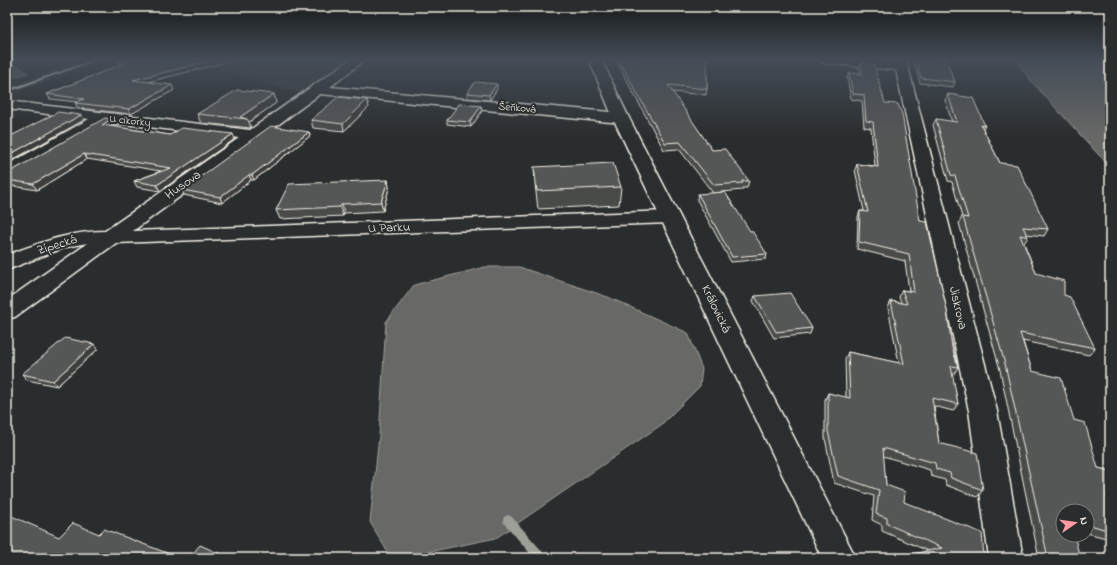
<svg xmlns="http://www.w3.org/2000/svg" width="1117" height="565" font-family="'Indie Flower',sans-serif">
<style>
.built{fill:#373a3a}
.water{fill:#676866;stroke:#9f9f9a}
.lines{fill:none;stroke-linecap:round;stroke-linejoin:round}
.stream{fill:#9f9f9a;fill-rule:evenodd}
.minor-casing{stroke:#f4f1e8;stroke-width:3}
.secondary-casing{stroke:#f4f1e8;stroke-width:3}
.minor{fill:#2a2d2e;fill-rule:evenodd}
.secondary{fill:#2a2d2e;fill-rule:evenodd}
.rail{stroke:#f4f1e8;stroke-width:2}
.wall{fill:#494b4a;stroke:#f4f1e8}
.shaded-wall{fill:#3c3d3c;stroke:#f4f1e8}
.building{fill:#555756;stroke:#f4f1e8}
.labels{text-anchor:middle;dominant-baseline:central;stroke-width:4;stroke-linejoin:round;paint-order:stroke}
.far-street-label{font-size:11px;fill:#f4f1e8;stroke:#2a2d2e}
.street-label{font-size:13px;fill:#f4f1e8;stroke:#2a2d2e}
</style>
<rect width="100%" height="100%" fill="#2a2d2e"/>
<filter id="ink" filterUnits="userSpaceOnUse"><feTurbulence type="fractalNoise" baseFrequency=".025" numOctaves="2"/><feDisplacementMap in="SourceGraphic" scale="8" xChannelSelector="R" yChannelSelector="G"/><feConvolveMatrix kernelMatrix="1 2 1 2 8 2 1 2 1" color-interpolation-filters="sRGB"/></filter>
<g filter="url(#ink)">
<g class="built">
<polygon points="86,59 111,59 7,96 7,87"/>
<polygon points="166,59 348,59 345,62 351,62 305,95 224,71 187,62"/>
</g>
<g class="water">
<polygon points="1015,59 1110,59 1110,167 1030,80"/>
<polygon points="16,65 28,73 7,79 7,66"/>
<polygon points="485,267 519,267 608,297 688,333 702,369 700,386 661,425 496,538 399,558 391,558 370,522 379,436 386,322 414,285"/>
</g>
<g class="lines">
<polygon class="stream" points="508,515 512,517 542,551 543,555 542,558 534,558 504,523 503,520 504,517"/>
<defs>
<g id="minor">
<path d="M351 59H366L330 87 621 113 626 115 629 118 626 121 621 123 320 94 133 231 670 211 677 213 680 217 677 221 670 223 116 243 15 317 7 319V300L88 243 66 247 7 270V255C40 243 70 231 105 231L239 138 107 122 13 176 7 177V165L89 119 7 109V101L250 130Z"/>
<polygon points="818,59 864,59 894,62 894,59 906,59 997,411 1023,558 989,558 969,411 896,70 824,63"/>
</g>
<polygon id="secondary" points="589,59 601,59 629,118 856,558 822,558 613,118"/>
</defs>
<use href="#minor" class="minor-casing"/>
<use href="#secondary" class="secondary-casing"/>
<use href="#minor" class="minor"/>
<use href="#secondary" class="secondary"/>
<polyline class="rail" points="7,91 98,59"/>
</g>
<g class="wall">
<polygon points="615,59 707,59 707,89 706,95 672,92 712,150 749,181 747,188 742,188 742,190 713,193 679,149 664,150"/>
<polygon points="913,59 946,59 955,82 953,87 920,83"/>
<polygon points="234,60 148,82 174,90 131,114 78,108 75,103 77,102 50,99 47,94 120,65 118,61"/>
<polygon points="861,63 920,221 958,367 954,374 952,374 958,404 953,411 934,406 939,443 983,490 977,497 946,485 945,480 931,476 930,470 883,456 886,485 904,502 984,557 983,558 892,558 928,551 882,531 882,525 872,520 874,496 834,483 825,438 825,400 828,393 846,398 845,359 848,352 899,363 888,308 891,301 901,303 899,297 902,290 909,291 905,261 857,249 858,217 860,211 864,211 855,170 857,164 875,166 871,128 864,127 862,101 851,99 847,78 849,73 859,74 859,68"/>
<polygon points="497,89 490,100 467,98 467,93"/>
<polygon points="274,94 276,103 249,122 251,128 201,123 197,114"/>
<polygon points="948,94 985,126 983,129 1000,163 1048,229 1044,236 1026,234 1028,237 1024,243 1036,273 1064,295 1095,348 1089,355 1023,341 1032,371 1074,420 1098,468 1110,471 1110,503 1109,503 1110,507 1110,539 1087,533 1087,511 1063,511 1080,558 1039,558 1000,370 959,223 962,217 952,182 948,181 933,125 936,119 952,122 945,100"/>
<polygon points="367,100 369,107 344,131 313,128 311,120"/>
<polygon points="481,106 482,111 471,127 447,124 447,120"/>
<polygon points="111,119 114,124 111,126 170,135 235,139 160,191 137,187 134,181 161,171 87,159 37,190 7,185 7,172 10,172"/>
<polygon points="309,132 310,136 254,180 251,180 222,203 184,195 182,190"/>
<polygon points="534,167 621,187 619,205 538,209 535,184"/>
<polygon points="388,180 389,188 383,211 344,213 343,216 280,219 276,210"/>
<polygon points="698,194 750,231 767,254 766,259 731,262 697,200"/>
<polygon points="755,296 812,328 810,334 774,338 753,301"/>
<polygon points="98,349 57,386 27,380 22,374"/>
</g>
<g class="shaded-wall">
<polygon points="218,59 234,59 234,60 136,85 133,80"/>
<polygon points="497,84 497,89 490,100 489,95"/>
<polygon points="172,85 174,90 131,114 129,109"/>
<polygon points="274,94 276,103 249,122 247,119 240,117"/>
<polygon points="367,100 369,107 344,131 343,124"/>
<polygon points="481,106 482,111 471,127 470,122"/>
<polygon points="81,115 84,120 7,163 7,156"/>
<polygon points="111,119 114,124 105,130 102,125"/>
<polygon points="309,132 310,136 254,180 252,175"/>
<polygon points="233,134 235,139 160,191 157,185"/>
<polygon points="84,154 87,159 37,190 33,184"/>
<polygon points="249,175 251,180 222,203 220,197"/>
<polygon points="388,180 389,188 383,211 381,202"/>
<polygon points="342,204 344,213 343,216 340,207"/>
<polygon points="94,344 98,349 57,386 53,381"/>
</g>
<g class="building">
<polygon points="123,59 218,59 133,80 172,85 129,109 75,103 84,99 47,94 126,63 118,61"/>
<polygon points="618,59 707,59 707,89 668,85 712,150 725,149 749,181 742,181 743,183 714,185 680,142 665,143"/>
<polygon points="916,59 946,59 955,82 921,78"/>
<polygon points="861,63 874,64 885,103 898,104 902,114 920,221 927,222 947,311 952,347 958,367 951,366 958,404 932,398 939,443 977,453 983,490 951,478 950,473 936,469 935,463 883,448 886,485 905,492 904,502 982,533 984,557 979,555 980,558 892,558 942,548 887,524 887,518 876,514 879,490 838,476 828,431 828,393 850,398 848,352 904,364 891,301 907,304 902,290 914,292 909,254 859,242 860,211 868,212 857,164 878,167 873,122 866,121 864,95 853,94 849,73 862,74"/>
<polygon points="475,82 497,84 489,95 467,93"/>
<polygon points="237,90 274,94 240,117 247,119 197,114"/>
<polygon points="948,94 973,98 985,126 981,125 1000,163 1017,165 1048,229 1023,227 1028,237 1020,235 1036,273 1064,281 1064,295 1070,297 1095,348 1020,333 1032,371 1061,378 1074,420 1085,423 1098,468 1110,471 1110,495 1106,494 1110,507 1110,531 1087,524 1087,511 1063,511 1063,535 1074,535 1080,558 1048,558 1005,364 963,217 968,218 955,176 951,175 936,119 957,122"/>
<polygon points="338,97 367,100 343,124 311,120"/>
<polygon points="459,104 481,106 470,122 447,120"/>
<polygon points="58,112 81,115 7,156 7,138"/>
<polygon points="105,118 111,119 102,125 170,135 182,128 233,134 157,185 134,181 171,168 84,154 33,184 7,180 7,172 10,172"/>
<polygon points="271,126 309,132 252,175 249,175 220,197 182,190"/>
<polygon points="613,163 621,187 537,191 534,167"/>
<polygon points="388,180 381,202 342,204 340,207 276,210 289,184"/>
<polygon points="725,192 750,231 752,231 767,254 732,257 698,194"/>
<polygon points="790,293 812,328 776,332 755,296"/>
<polygon points="65,338 94,344 53,381 22,374"/>
<polygon points="7,514 59,537 73,523 99,534 104,529 180,558 7,558"/>
<polygon points="200,545 227,557 226,558 189,558"/>
</g>
</g>
<linearGradient id="sky" x2="0" y2="1"><stop stop-color="#171919"/><stop offset="0.43" stop-color="#444c57"/><stop offset="1" stop-color="#444c57" stop-opacity="0"/></linearGradient>
<rect width="1117" height="138" fill="url(#sky)"/>
<g class="labels">
<g class="far-street-label">
<text transform="translate(517 108) rotate(5)">Šeříková</text>
<text transform="translate(130 121) rotate(6)">U cikorky</text>
</g>
<g class="street-label">
<text transform="translate(183 185) rotate(-35)">Husova</text>
<text transform="translate(389 228) rotate(-2)">U Parku</text>
<text transform="translate(57 245) rotate(-17)">Zípecká</text>
<text transform="translate(958 308) rotate(77)">Jiskrova</text>
<text transform="translate(716 309) rotate(64)">Královická</text>
</g>
</g>
<rect width="1117" height="565" fill="none" stroke="#2a2d2e" stroke-width="24"/>
<rect x="12" y="12" width="1093" height="541" fill="none" stroke="#f4f1e8" stroke-width="1.5" filter="url(#ink)"/>
<g transform="translate(1075 523) rotate(77)"><circle r="19" fill="#2a2d2e" stroke="#7b7b78"/>
<path d="M0-3L7 15L0 10L-7 15Z" fill="#ff9aa2"/>
<text y="-6" font-size="11" font-weight="bold" text-anchor="middle" fill="#f4f1e8">N</text>
</g>
</svg>
